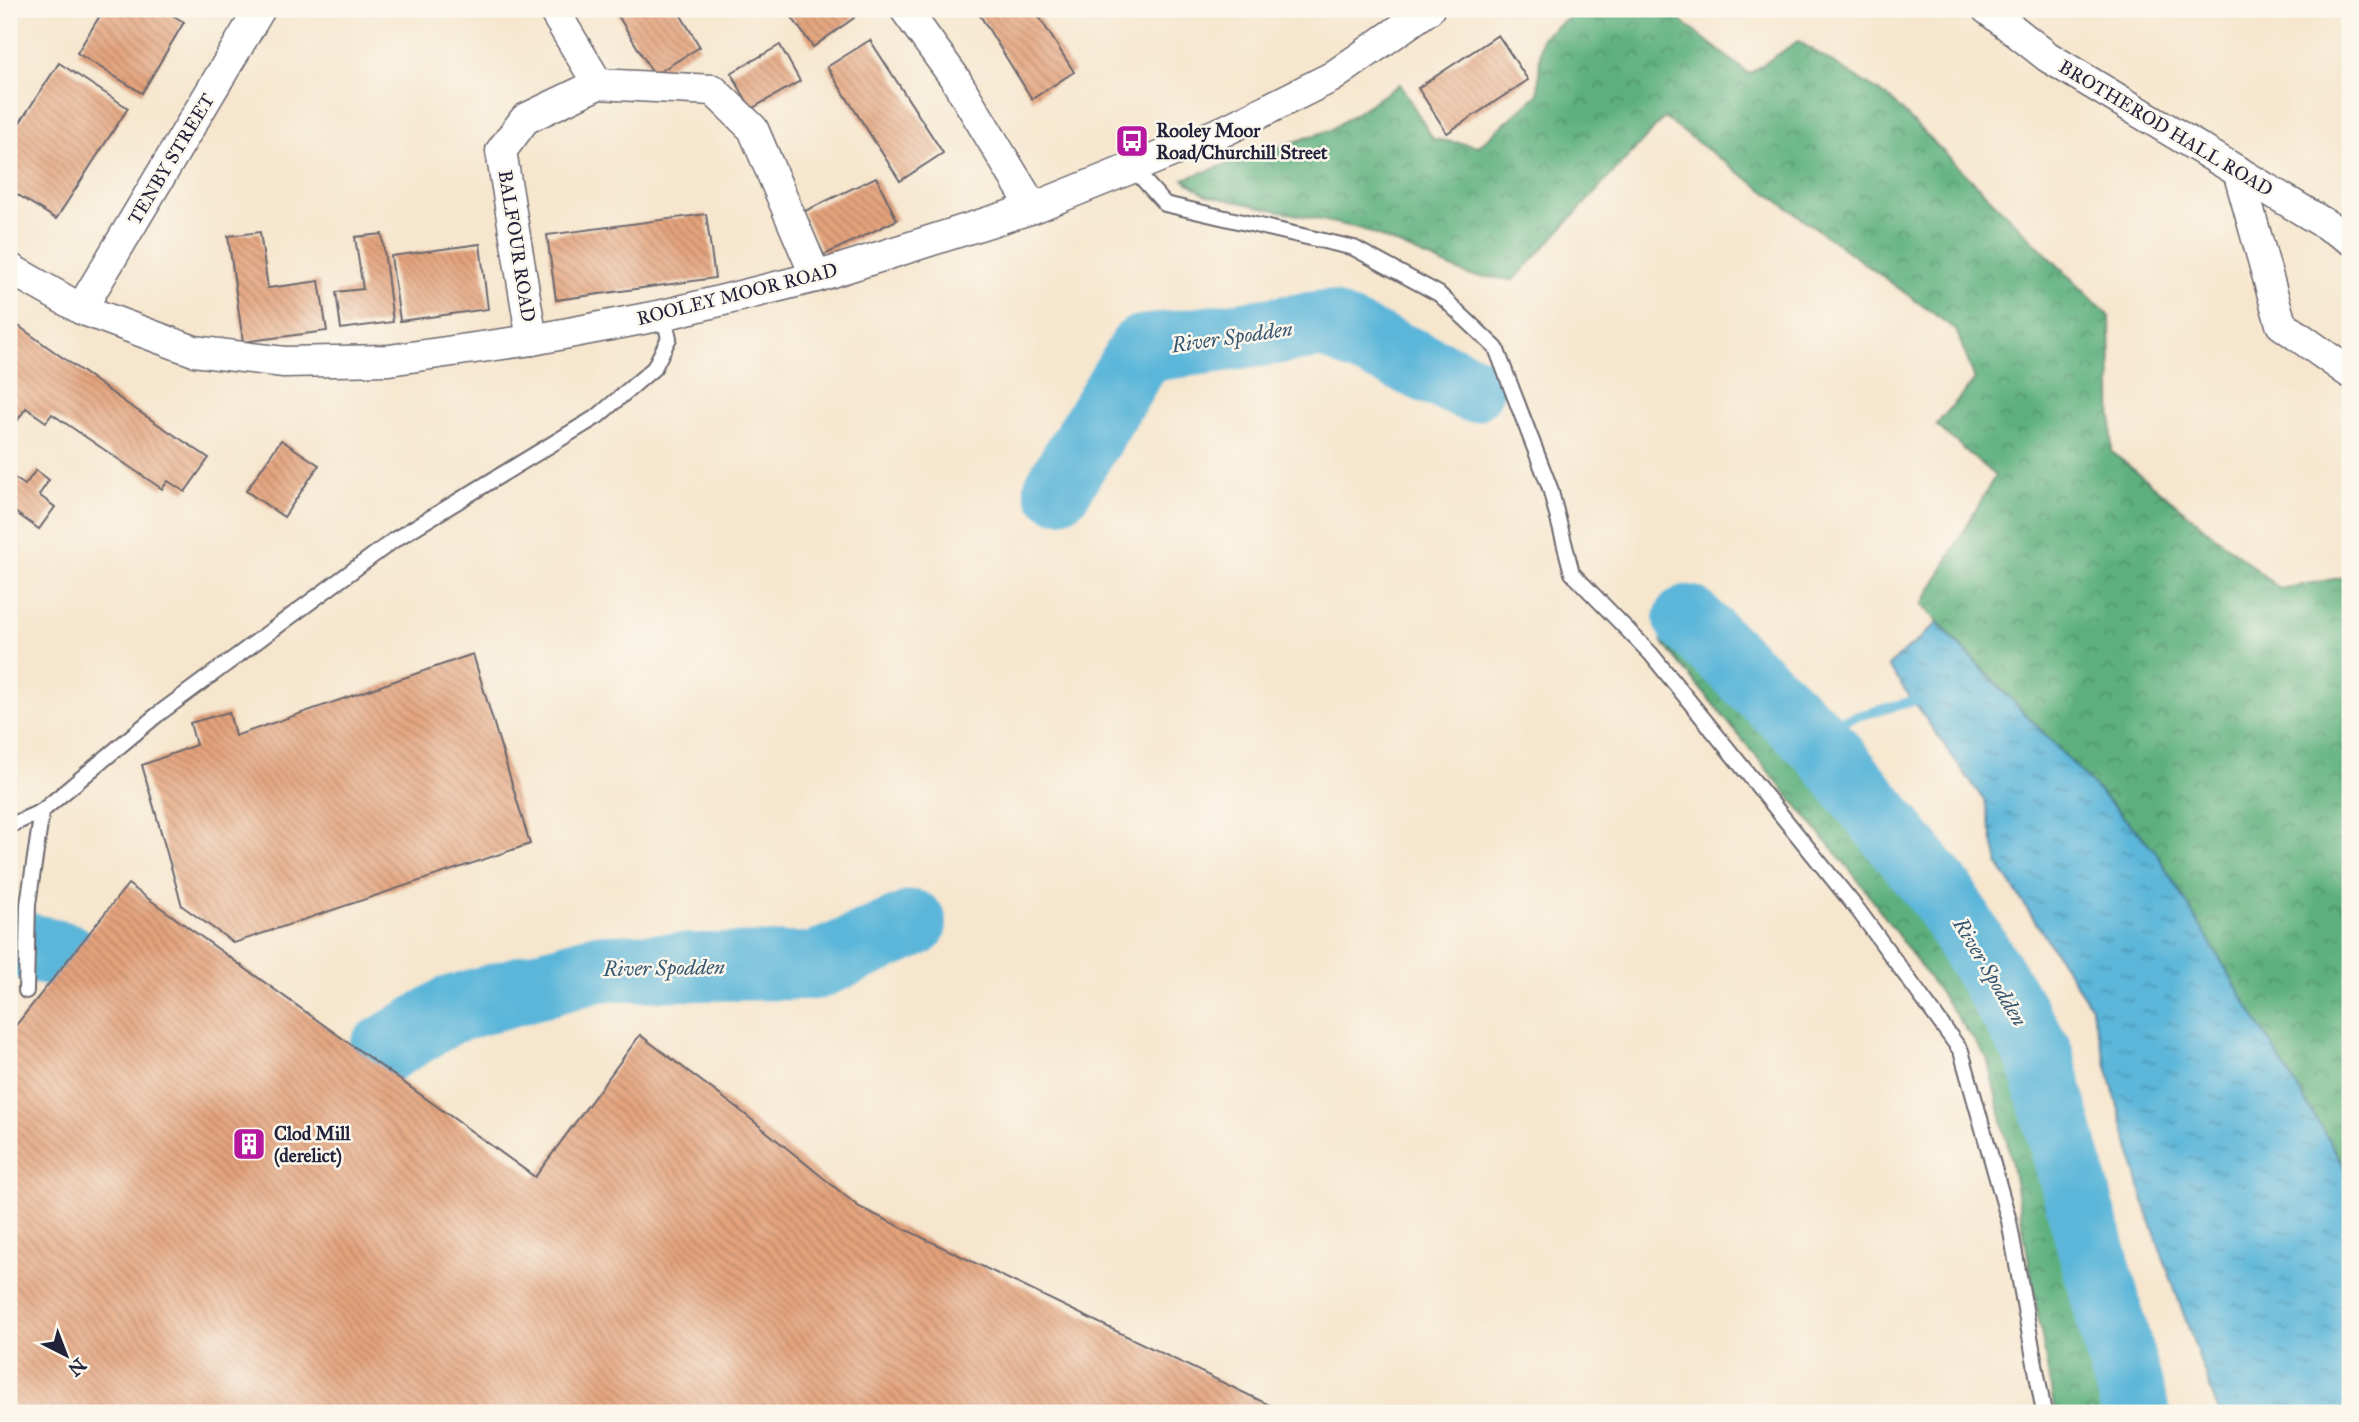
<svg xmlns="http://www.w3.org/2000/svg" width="2359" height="1422" font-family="'IM FELL Great Primer',serif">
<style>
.forest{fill:url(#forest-crowns);stroke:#40695c;stroke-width:2}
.water{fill:url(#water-ripples);stroke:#3e6c8a;stroke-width:2}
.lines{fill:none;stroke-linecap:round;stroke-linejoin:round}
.stream{stroke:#5bb6d9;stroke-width:10}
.river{stroke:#5bb6d9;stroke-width:68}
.building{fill:url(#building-back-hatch)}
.service-casing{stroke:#6c676e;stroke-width:18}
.minor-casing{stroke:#6c676e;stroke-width:33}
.service{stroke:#fff;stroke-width:14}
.minor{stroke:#fff;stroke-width:30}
.labels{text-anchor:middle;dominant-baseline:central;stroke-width:5;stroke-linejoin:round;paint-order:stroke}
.street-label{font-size:19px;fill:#22223b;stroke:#fbf7ec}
.poi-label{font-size:19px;font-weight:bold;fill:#22223b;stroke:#fbf7ec;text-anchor:start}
.water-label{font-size:21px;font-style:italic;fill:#365672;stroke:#fbf7ec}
</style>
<defs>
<pattern id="forest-crowns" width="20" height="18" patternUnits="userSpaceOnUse" patternTransform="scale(1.75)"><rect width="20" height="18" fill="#5db07d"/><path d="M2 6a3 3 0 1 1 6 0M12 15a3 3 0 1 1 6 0" fill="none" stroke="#4c8f68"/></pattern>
<pattern id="water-ripples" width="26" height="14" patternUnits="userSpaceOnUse" patternTransform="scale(1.75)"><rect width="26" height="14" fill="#5bb6d9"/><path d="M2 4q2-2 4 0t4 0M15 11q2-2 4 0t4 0" fill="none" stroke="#4b94b1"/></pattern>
<pattern id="building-back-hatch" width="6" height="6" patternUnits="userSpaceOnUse" patternTransform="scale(1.75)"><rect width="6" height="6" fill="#e4a37c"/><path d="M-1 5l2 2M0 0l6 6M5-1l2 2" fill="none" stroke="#b88467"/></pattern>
</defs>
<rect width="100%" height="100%" fill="#fbf7ec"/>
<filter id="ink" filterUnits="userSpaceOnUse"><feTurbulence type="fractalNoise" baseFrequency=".0143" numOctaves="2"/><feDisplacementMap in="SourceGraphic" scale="14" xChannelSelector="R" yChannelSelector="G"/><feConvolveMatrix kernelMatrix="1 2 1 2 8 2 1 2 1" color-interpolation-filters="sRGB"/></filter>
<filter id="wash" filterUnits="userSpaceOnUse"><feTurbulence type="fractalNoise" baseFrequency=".00686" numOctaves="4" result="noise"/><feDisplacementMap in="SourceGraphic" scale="28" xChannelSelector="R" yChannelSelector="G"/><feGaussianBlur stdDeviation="1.57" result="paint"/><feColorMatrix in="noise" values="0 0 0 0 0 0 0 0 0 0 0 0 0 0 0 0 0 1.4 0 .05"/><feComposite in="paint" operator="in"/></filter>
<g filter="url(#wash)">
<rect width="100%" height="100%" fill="#f6e6ce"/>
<g class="forest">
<polygon points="1579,9 1666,9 1749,74 1798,41 1888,97 2110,317 2112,452 2280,589 2350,576 2350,1176 2154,849 1922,605 1995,476 1936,425 1975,380 1956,330 1664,118 1514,280 1468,275 1362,229 1207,195 1183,179 1330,130 1400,84 1433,139 1479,146 1538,94 1541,38"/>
<polygon points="1680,624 1807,755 2026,1055 2115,1413 2055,1413 2011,1159 1987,1058 1855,876 1661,641"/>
</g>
<polygon class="water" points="1938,623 2154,849 2350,1176 2350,1413 2219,1413 2146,1209 2091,1007 1998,864 1985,802 1888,666"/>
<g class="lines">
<polyline class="stream" points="1806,730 1913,701"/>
<g class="river">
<polyline points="1058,488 1142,349 1325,324 1470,388"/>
<polyline points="1688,619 1823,746 1943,896 2039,1054 2136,1413"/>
<polyline points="9,942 66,956"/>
<polyline points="382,1051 450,1010 597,968 815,966 913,924"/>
</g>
</g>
<g id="blocks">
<g class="building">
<polygon points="104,9 162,9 184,22 142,93 77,53"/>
<polygon points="614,9 677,9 700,47 654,75"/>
<polygon points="786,9 848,9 854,18 813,47"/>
<polygon points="976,9 1034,9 1074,72 1032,99"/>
<polygon points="1498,35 1528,80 1447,133 1418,88"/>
<polygon points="870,40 943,153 900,181 827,67"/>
<polygon points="780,45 800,81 751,109 731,73"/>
<polygon points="59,63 128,108 56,219 9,189 9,139"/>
<polygon points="876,177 897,220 824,255 803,212"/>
<polygon points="706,214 715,278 556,300 547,235"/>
<polygon points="260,232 268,288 319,281 327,331 243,342 228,236"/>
<polygon points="382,234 393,322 341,329 336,292 363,289 355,237"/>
<polygon points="480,244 488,309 400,321 391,256"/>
<polygon points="13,322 126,403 209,458 185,492 168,481 162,489 52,414 46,422 26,408 17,421 9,416 9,328"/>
<polygon points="281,440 319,465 284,517 246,491"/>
<polygon points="36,470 49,480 39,495 55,507 39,529 9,508 9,483 13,477 25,485"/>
<polygon points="473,654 530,844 234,943 182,906 142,765 196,745 190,723 229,712 235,736"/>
<polygon points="128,884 535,1177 640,1035 741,1111 859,1207 1286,1413 9,1413 9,1034"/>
</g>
</g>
</g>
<g filter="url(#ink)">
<use href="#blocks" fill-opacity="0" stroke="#6c676e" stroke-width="2"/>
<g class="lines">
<defs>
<g id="service">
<polyline points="1132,167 1165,204 1354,248 1439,294 1496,348 1550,488 1572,573 1651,654 1858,910 1961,1051 2009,1221 2044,1413"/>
<polyline points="9,826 42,811 157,715 394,540 598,416 654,368 669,338 663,315"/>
<polyline points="26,991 28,904 42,811"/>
</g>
<g id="minor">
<polyline points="905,9 954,77 1033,208"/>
<polyline points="1987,9 2048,57 2350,239"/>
<polyline points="598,84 713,90 753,129 816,277"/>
<polyline points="2238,171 2281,324 2350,373"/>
<polyline points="9,268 81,309 194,351 284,362 389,360 532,340 663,315 816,277 1033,208 1226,130 1332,77 1429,9"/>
<polyline points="81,309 260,9"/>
<polyline points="532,340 501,151 525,119 598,84 553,9"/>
</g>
</defs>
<use href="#service" class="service-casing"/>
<use href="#minor" class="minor-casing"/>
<use href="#service" class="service"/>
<use href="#minor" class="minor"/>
</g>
</g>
<defs>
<symbol id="bus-square" viewBox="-11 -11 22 22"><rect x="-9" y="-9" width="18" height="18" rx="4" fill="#b5179e" stroke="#fbf7ec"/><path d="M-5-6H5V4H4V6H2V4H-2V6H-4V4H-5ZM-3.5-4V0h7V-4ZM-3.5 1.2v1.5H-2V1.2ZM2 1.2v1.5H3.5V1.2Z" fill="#fff"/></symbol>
<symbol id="building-square" viewBox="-11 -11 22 22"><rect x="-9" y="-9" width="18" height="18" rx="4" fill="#b5179e" stroke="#fbf7ec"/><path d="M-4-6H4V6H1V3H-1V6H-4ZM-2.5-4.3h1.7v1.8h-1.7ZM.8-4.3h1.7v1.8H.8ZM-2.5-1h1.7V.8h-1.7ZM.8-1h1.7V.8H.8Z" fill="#fff"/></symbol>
</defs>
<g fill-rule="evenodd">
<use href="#bus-square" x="1113" y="122" width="38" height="38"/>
<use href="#building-square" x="230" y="1125" width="38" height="38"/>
</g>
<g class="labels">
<g class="street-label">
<text transform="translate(2166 128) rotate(31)">BROTHEROD HALL ROAD</text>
<text transform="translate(171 159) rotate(-59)">TENBY STREET</text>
<text transform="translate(517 246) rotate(81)">BALFOUR ROAD</text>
<text transform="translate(737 294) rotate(-14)">ROOLEY MOOR ROAD</text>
</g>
<g class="poi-label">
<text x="1156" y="130">Rooley Moor<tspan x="1156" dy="22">Road/Churchill Street</tspan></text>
<text x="274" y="1133">Clod Mill<tspan x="274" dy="22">(derelict)</tspan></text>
</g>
<g class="water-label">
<text transform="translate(1232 337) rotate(-8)">River Spodden</text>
<text transform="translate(664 968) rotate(-1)">River Spodden</text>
<text transform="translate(1990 972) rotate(59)">River Spodden</text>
</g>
</g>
<rect width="2359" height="1422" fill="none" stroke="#fbf7ec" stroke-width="35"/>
<g transform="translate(66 1355) rotate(138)" stroke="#fbf7ec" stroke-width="5" paint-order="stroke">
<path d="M0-5L12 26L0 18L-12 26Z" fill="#22223b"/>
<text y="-10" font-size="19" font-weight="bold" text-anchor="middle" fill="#22223b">N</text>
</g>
</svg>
